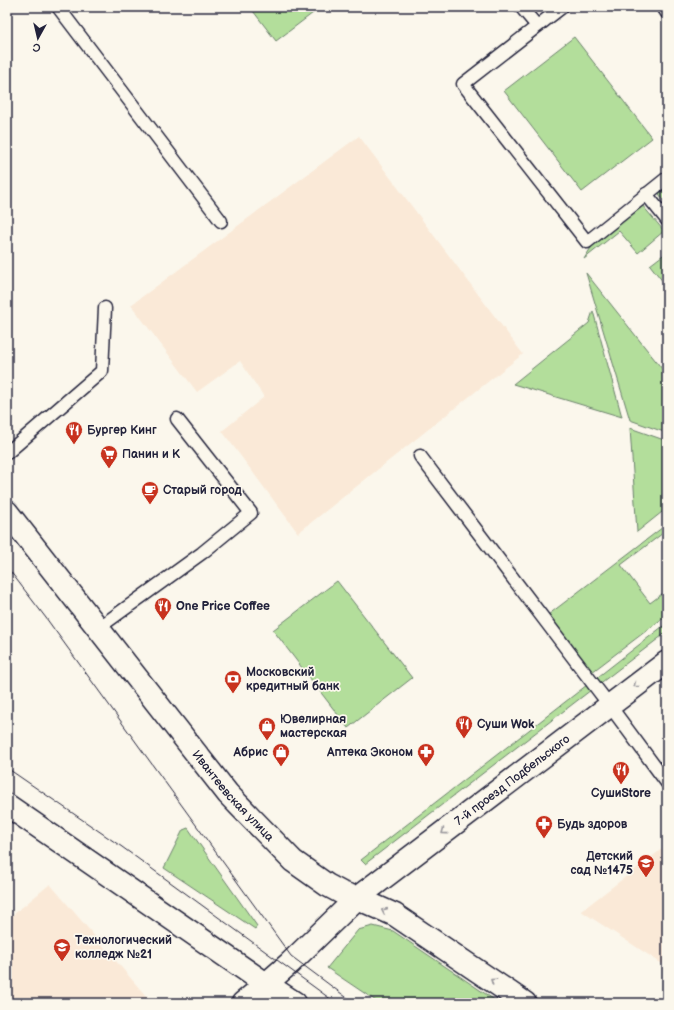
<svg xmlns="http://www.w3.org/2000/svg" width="674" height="1010" font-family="'Balsamiq Sans',sans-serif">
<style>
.built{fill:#fae9d7}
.green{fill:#b3de9b;stroke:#6a806b}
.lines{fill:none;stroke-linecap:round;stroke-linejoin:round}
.service-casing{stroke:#22223b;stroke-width:15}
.minor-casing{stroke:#22223b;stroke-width:25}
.tertiary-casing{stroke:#22223b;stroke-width:25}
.service{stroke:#fbf7ec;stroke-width:12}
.minor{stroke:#fbf7ec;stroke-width:22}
.tertiary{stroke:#fbf7ec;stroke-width:22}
.tram{stroke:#22223b;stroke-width:1}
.oneway{stroke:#99979c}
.labels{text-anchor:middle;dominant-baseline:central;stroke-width:3.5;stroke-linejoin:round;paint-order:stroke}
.poi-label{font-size:12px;font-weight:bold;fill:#22223b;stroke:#fbf7ec;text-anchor:start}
.street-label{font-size:12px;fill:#22223b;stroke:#fbf7ec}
</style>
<rect width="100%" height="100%" fill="#fbf7ec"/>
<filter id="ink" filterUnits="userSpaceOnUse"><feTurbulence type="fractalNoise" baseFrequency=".025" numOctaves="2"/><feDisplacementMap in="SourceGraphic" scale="8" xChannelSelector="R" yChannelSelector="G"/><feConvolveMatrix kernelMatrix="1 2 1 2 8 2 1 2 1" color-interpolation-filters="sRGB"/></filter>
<g filter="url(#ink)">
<g class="built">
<polygon points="359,136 523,354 298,533 222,431 264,397 240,361 197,392 131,305"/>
<polygon points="667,845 667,967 581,911"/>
<polygon points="50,884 152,1003 7,1003 7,920"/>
</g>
<g class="green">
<polygon points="250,7 314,7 317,10 276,41"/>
<polygon points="574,37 652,138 582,192 504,91"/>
<polygon points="667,187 667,204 659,194"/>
<polygon points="642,205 664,231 638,253 619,231 584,259 592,246"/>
<polygon points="667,252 667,287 650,265"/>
<polygon points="586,273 667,375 667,433 630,420"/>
<polygon points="593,311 622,417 513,384 589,323"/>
<polygon points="630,428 667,441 667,508 637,532"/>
<polygon points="667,524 667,530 621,565 650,603 666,591 667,615 592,672 548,615"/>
<polygon points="337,581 412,678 348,728 273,630"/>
<polygon points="667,623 667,632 598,685 594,680"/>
<polygon points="587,685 591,690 365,864 361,860"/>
<polygon points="188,828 257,926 255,929 164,868 183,830"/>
<polygon points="373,926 393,931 499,1003 379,1003 327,968 358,930"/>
</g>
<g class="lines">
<defs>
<g id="service">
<polyline points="58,7 221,221"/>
<polyline points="521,7 537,26"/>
<polyline points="562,7 463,84 587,242 667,178"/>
<polyline points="663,7 667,13"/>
<polyline points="646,194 667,220"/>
<polyline points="7,453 102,371 105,308"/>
<polyline points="420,456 610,706 667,783"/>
<polyline points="97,629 202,553 251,513 177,419"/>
</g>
<g id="minor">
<polyline points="7,805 266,984 243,1003"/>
<path id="s1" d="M357 898 667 662"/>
</g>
<g id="tertiary">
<path id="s2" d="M7 512 228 794 293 861 327 885 342 893 357 898 395 915 525 1003"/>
<polyline points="295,1003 266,984 290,963 357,898"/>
</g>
</defs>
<use href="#service" class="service-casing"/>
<use href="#minor" class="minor-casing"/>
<use href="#tertiary" class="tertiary-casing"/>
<use href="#service" class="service"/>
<use href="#minor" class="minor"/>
<use href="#tertiary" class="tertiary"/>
<g class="tram">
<polyline points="7,567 46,618 291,956 354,1003"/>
<polyline points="7,768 122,847 336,1003"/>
</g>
</g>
<defs><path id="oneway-chevron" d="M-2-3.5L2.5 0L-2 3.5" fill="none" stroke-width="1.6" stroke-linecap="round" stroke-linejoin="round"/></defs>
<g class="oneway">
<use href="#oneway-chevron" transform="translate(636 685) rotate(143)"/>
<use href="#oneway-chevron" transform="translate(444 832) rotate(143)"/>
<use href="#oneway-chevron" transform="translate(384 911) rotate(-156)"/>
<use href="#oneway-chevron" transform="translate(493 981) rotate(-146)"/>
</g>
</g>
<defs>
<symbol id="restaurant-pin" viewBox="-11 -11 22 30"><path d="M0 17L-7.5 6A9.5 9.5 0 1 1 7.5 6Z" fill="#c8321e" stroke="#fbf7ec"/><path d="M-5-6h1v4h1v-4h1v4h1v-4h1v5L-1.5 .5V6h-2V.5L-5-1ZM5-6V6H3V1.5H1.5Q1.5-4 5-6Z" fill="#fff"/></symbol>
<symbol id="supermarket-pin" viewBox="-11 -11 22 30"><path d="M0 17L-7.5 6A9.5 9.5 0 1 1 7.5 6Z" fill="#c8321e" stroke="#fbf7ec"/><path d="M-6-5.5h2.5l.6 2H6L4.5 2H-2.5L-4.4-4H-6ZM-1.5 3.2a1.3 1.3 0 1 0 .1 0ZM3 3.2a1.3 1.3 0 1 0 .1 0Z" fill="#fff"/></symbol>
<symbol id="cafe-pin" viewBox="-11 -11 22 30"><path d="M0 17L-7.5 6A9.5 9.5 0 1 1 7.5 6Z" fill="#c8321e" stroke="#fbf7ec"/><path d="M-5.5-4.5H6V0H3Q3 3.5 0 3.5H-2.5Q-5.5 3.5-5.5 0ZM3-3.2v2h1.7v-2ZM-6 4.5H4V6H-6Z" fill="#fff"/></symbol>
<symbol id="bank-pin" viewBox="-11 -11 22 30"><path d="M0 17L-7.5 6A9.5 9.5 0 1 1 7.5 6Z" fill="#c8321e" stroke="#fbf7ec"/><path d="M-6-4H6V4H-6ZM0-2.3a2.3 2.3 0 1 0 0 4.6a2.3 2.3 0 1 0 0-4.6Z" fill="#fff"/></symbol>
<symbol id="shop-pin" viewBox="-11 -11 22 30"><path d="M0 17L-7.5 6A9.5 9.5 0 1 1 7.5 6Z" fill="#c8321e" stroke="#fbf7ec"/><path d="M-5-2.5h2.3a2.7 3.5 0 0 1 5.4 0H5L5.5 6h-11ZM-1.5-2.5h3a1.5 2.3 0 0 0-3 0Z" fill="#fff"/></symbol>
<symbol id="pharmacy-pin" viewBox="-11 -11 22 30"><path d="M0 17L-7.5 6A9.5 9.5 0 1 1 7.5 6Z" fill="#c8321e" stroke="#fbf7ec"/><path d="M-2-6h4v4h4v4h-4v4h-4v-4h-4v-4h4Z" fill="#fff"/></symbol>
<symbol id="school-pin" viewBox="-11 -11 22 30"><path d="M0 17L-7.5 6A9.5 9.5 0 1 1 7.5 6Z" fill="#c8321e" stroke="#fbf7ec"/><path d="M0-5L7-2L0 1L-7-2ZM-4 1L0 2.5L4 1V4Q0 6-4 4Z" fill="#fff"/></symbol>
<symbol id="university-pin" viewBox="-11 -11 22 30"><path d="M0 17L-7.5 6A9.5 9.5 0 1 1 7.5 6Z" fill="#c8321e" stroke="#fbf7ec"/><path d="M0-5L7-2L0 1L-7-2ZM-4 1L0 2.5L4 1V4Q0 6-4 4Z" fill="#fff"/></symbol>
</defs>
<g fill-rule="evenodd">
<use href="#restaurant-pin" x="64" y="420" width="20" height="27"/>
<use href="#supermarket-pin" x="99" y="444" width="20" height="27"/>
<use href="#cafe-pin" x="140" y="480" width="20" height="27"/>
<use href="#restaurant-pin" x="153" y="596" width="20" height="27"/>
<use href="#bank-pin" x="223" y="669" width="20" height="27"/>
<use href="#restaurant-pin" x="454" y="714" width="20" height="27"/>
<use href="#shop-pin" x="257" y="716" width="20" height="27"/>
<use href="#shop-pin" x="271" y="742" width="20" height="27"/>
<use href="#pharmacy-pin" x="416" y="742" width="20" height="27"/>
<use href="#restaurant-pin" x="611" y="760" width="20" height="27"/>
<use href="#pharmacy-pin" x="534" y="814" width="20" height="27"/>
<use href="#school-pin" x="636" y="853" width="20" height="27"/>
<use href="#university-pin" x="52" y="937" width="20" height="27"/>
</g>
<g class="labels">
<g class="poi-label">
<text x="87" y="430">Бургер Кинг</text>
<text x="122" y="454">Панин и К</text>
<text x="163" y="490">Старый город</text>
<text x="176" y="606">One Price Coffee</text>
<text x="246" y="672">Московский<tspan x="246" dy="14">кредитный банк</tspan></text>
<text x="280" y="719">Ювелирная<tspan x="280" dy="14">мастерская</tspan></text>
<text x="477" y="724">Суши Wok</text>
<text x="268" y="752" text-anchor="end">Абрис</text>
<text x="413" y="752" text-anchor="end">Аптека Эконом</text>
<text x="621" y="793" text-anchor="middle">СушиStore</text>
<text x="557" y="824">Будь здоров</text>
<text x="633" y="856" text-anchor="end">Детский<tspan x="633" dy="14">сад №1475</tspan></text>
<text x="75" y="940">Технологический<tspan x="75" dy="14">колледж №21</tspan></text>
</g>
<g class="street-label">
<text stroke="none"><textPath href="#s1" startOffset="195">7-й проезд Подбельского</textPath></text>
<text stroke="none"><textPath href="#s2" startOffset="363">Ивантеевская улица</textPath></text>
</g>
</g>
<rect width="674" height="1010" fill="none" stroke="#fbf7ec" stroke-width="24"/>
<rect x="12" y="12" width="650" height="986" fill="none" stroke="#22223b" stroke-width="1.5" filter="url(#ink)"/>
<g transform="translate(38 38) rotate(188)" stroke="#fbf7ec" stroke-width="3" paint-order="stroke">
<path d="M0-3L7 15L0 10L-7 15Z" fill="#22223b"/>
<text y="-6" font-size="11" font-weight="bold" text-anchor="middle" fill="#22223b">С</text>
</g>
</svg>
